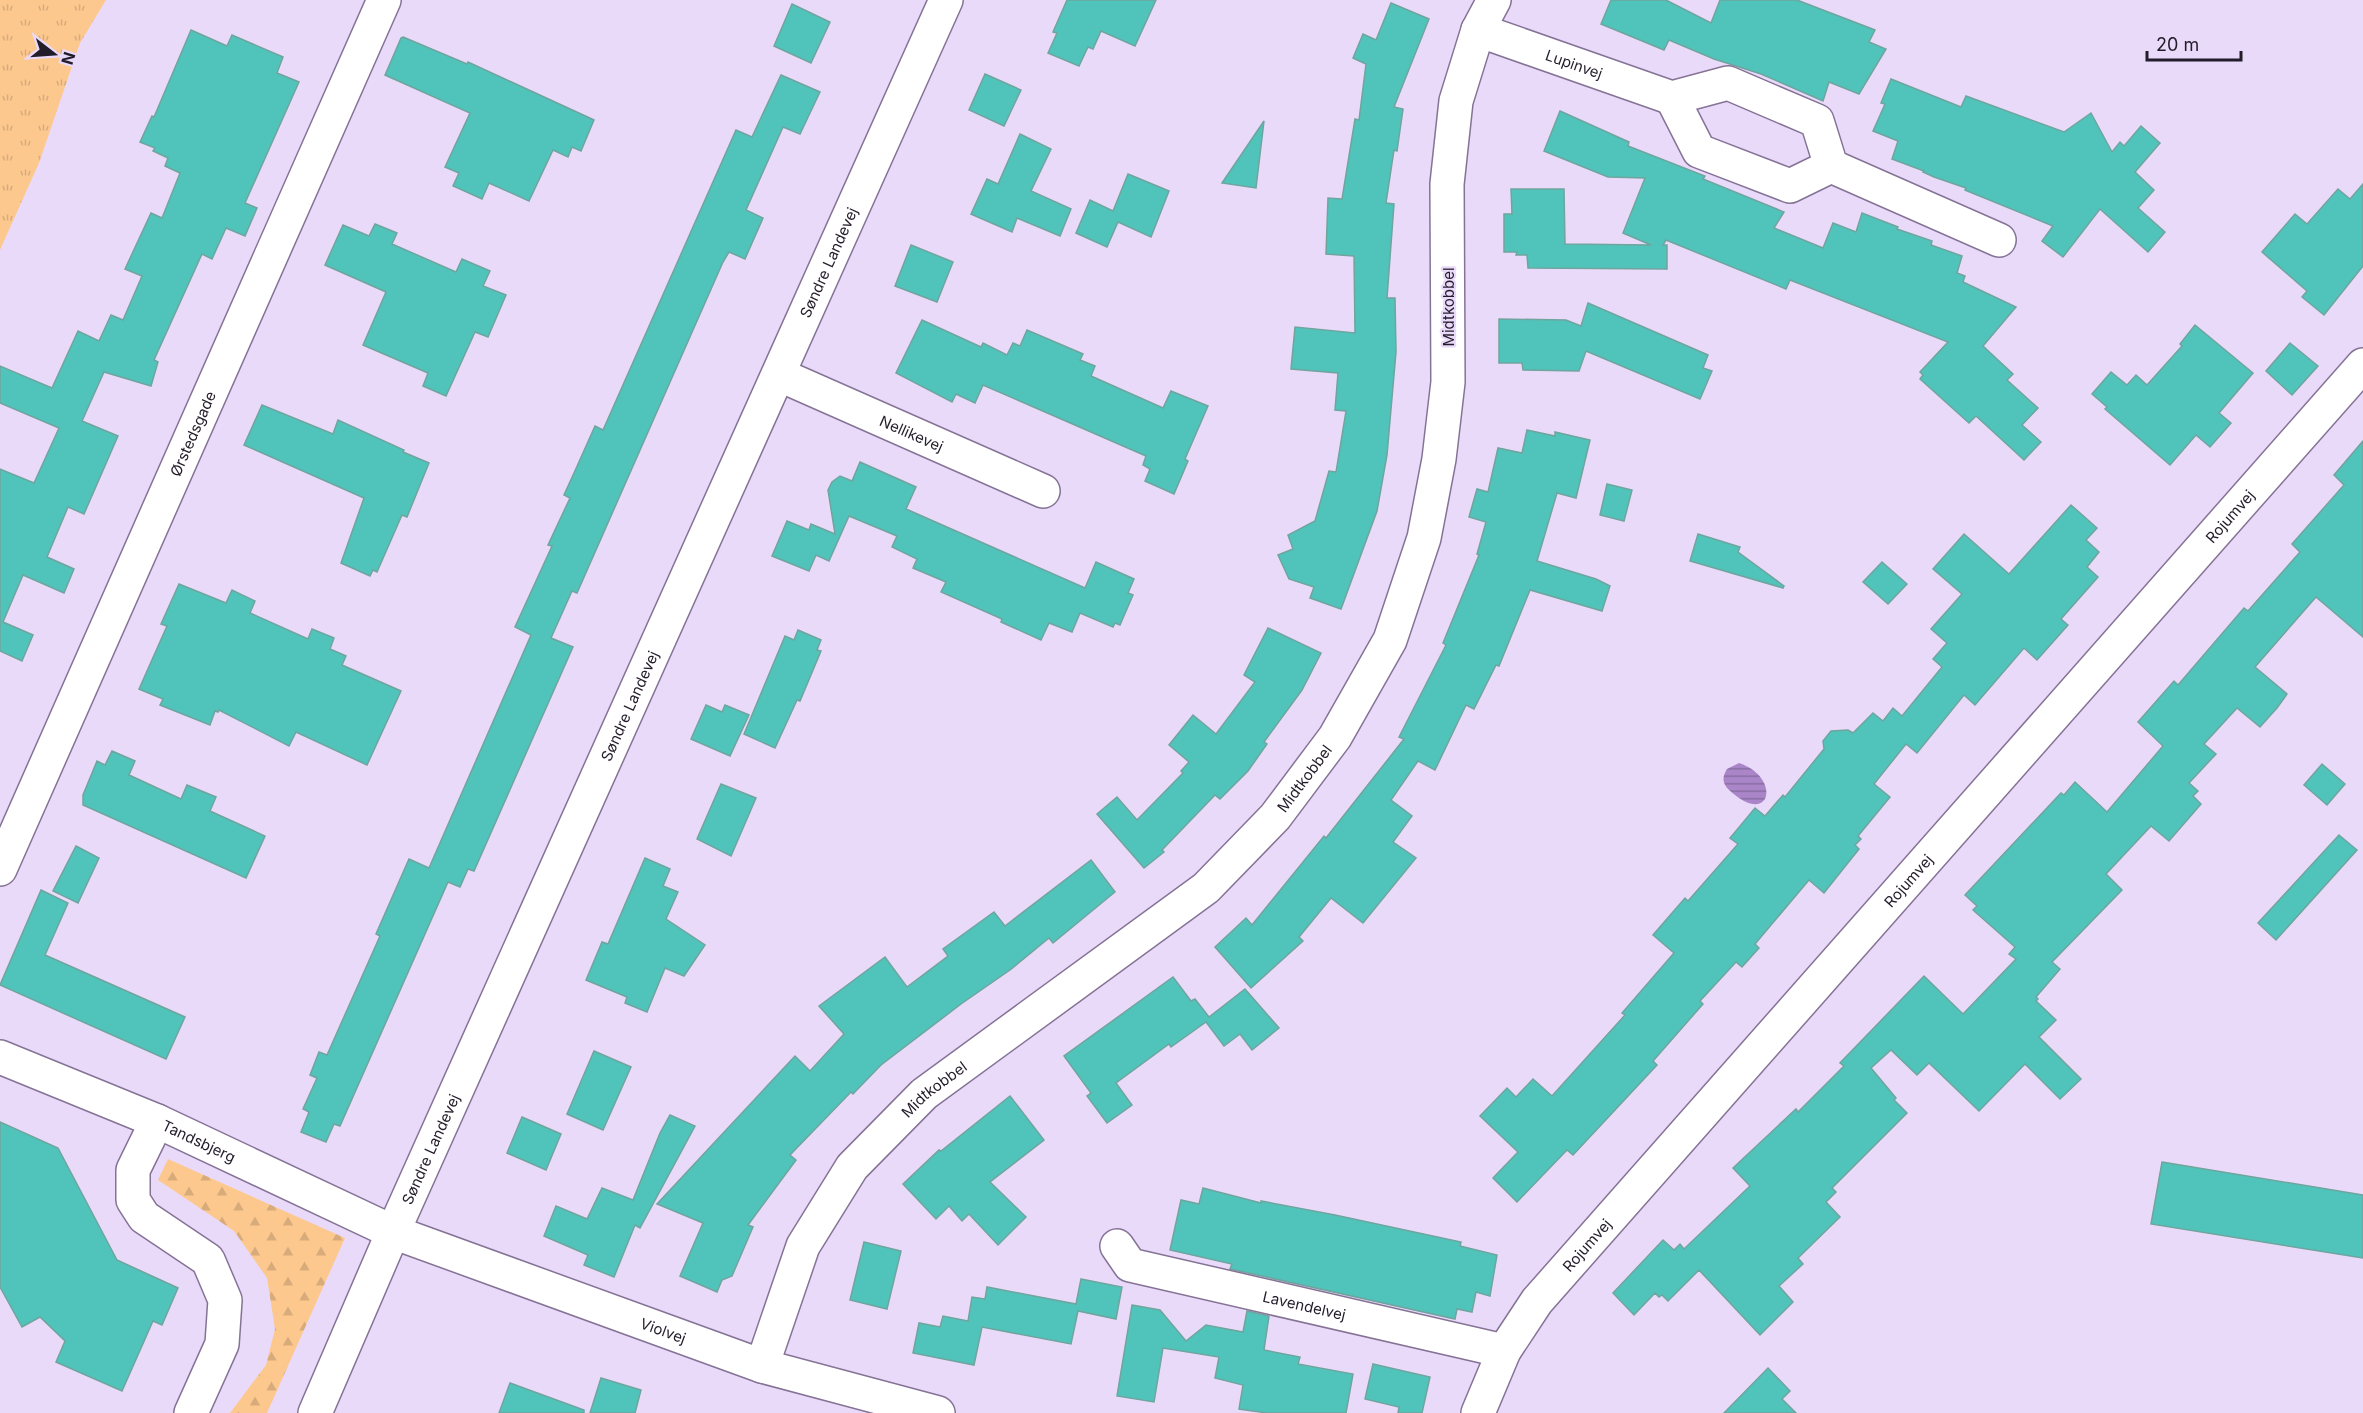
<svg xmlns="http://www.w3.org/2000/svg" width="2363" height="1413" font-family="Inter,sans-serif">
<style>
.grass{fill:url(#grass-tufts)}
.forest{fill:url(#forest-firs)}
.water{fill:url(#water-rules)}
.building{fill:#50c4bb;stroke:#6fa49f;stroke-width:1.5}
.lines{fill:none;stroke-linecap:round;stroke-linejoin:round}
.street-casing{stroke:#857396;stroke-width:36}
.secondary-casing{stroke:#857396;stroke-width:36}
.street{stroke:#fff;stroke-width:33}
.secondary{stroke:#fff;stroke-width:33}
.labels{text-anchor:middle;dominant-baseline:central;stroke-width:4.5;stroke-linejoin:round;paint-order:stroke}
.street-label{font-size:15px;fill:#231c2a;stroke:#eadafa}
</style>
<defs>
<pattern id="grass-tufts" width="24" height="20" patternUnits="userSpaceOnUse" patternTransform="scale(1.5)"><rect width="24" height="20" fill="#fcc88e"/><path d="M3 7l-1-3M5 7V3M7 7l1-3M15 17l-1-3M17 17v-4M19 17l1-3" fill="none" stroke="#d8ab7b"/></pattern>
<pattern id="forest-firs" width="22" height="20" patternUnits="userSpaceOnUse" patternTransform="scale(1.5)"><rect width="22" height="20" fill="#fcc88e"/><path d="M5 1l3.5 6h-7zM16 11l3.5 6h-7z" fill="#d8ab7b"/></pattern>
<pattern id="water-rules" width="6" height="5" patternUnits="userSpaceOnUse" patternTransform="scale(1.5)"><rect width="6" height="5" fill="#aa86c9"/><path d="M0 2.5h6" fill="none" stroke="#8a6da3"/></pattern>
</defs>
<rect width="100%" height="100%" fill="#eadafa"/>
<polygon class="grass" points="0,0 106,0 80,43 39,163 0,250"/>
<polygon class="forest" points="168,1159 345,1238 267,1413 230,1413 266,1365 275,1329 267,1278 234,1231 158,1180"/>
<path class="water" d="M1739 763C1782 777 1771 829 1729 790 1722 783 1722 777 1727 769Z"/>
<g class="building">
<polygon points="1067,0 1156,0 1135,46 1101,31 1093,49 1088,47 1079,66 1048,53 1057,33 1053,32"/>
<polygon points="1611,0 1666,0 1711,23 1720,0 1797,0 1875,30 1869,42 1886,49 1859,94 1829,82 1823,101 1761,74 1714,59 1669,40 1664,50 1601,24"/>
<polygon points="1391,3 1429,19 1394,107 1403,109 1397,151 1394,150 1386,203 1394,204 1387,298 1395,298 1396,352 1387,455 1377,511 1341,609 1310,598 1314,587 1289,579 1278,555 1293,549 1288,535 1315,521 1329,471 1336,472 1346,411 1335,410 1338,373 1291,369 1295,327 1355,333 1354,256 1326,254 1328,198 1342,199 1355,119 1359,120 1366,64 1353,58 1363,34 1376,40"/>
<polygon points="792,4 830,22 811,63 774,46"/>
<polygon points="191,30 227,46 232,35 283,57 277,73 299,82 245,203 257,208 245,236 226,228 212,259 202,254 154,360 158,362 151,386 104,372 82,421 118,436 84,514 68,507 47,557 74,569 64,593 23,575 3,622 33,635 22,661 0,651 0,469 34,483 59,428 0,403 0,366 52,388 78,331 99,341 111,315 123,320 142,276 125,269 151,213 162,218 180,173 165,166 168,158 153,151 155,148 140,142 152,116 154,117"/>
<polygon points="403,37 467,64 468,62 594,120 581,151 572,147 568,157 553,150 529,201 489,183 482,199 453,186 459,173 445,167 470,113 385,75 401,38"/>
<polygon points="985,74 1021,90 1004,126 969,110"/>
<polygon points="781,75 820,92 800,134 783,127 746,210 763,218 745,259 729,252 723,262 577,593 572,591 551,638 573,647 474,871 468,869 460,887 448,882 340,1126 334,1124 326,1142 301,1132 309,1112 303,1109 317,1078 310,1075 319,1052 327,1055 380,936 376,934 409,859 429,868 531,635 515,627 552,546 548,545 570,498 564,495 574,473 595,426 603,430 736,130 752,137"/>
<polygon points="1891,79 1961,107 1966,96 2064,132 2091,113 2112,152 2120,142 2124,146 2141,126 2160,143 2135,172 2154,190 2138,208 2165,232 2148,252 2100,209 2063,257 2042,241 2053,226 1965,190 1966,188 1934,177 1923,172 1924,171 1892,159 1898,141 1873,131 1885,104 1881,103"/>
<polygon points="1560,111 1629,142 1628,146 1705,176 1703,179 1784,212 1774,228 1823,248 1833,223 1856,232 1862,213 1898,227 1897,229 1932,241 1931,245 1962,256 1957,273 1965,276 1963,282 2016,307 1983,346 2013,374 2007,380 2038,408 2022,425 2041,442 2024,460 1976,416 1969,423 1920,379 1923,375 1920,372 1948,342 1790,280 1786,289 1666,240 1663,245 1667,245 1667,269 1528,268 1527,255 1516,255 1517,252 1504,252 1504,214 1512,214 1511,189 1564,189 1565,244 1651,245 1623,233 1645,178 1608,177 1544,151"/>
<polygon points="1264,121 1256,188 1222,183"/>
<polygon points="1020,134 1051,149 1031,191 1071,209 1060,236 1017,218 1012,232 971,214 987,179 998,184"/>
<polygon points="1128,174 1169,191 1151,237 1118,222 1107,247 1076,233 1090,200 1113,211"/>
<polygon points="2363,184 2363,266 2324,315 2302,297 2307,291 2262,252 2295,214 2307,224 2338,189 2350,199"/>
<polygon points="375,224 397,233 392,244 456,272 462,259 490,271 483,286 506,295 488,337 475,332 446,396 423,386 428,373 363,345 386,292 325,265 343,225 369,236"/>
<polygon points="911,245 953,262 937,302 895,286"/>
<polygon points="1588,303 1708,355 1703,368 1712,371 1700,399 1586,351 1579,371 1523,370 1522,363 1499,363 1499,319 1566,320 1581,326"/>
<polygon points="922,320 981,347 983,343 1007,355 1013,343 1020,346 1027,330 1083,354 1080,360 1095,366 1091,376 1163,408 1171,391 1208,406 1185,459 1188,461 1174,494 1145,481 1150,469 1143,465 1146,456 983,385 975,403 956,394 952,402 896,373"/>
<polygon points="2195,325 2253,373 2219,413 2231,423 2210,447 2196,435 2170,465 2105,409 2107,407 2092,394 2111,372 2127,385 2136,375 2147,385 2182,346 2180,344"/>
<polygon points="2290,343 2318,366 2292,395 2266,371"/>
<polygon points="262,405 333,434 338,420 404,450 403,452 429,463 407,517 402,515 377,572 373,570 370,576 341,563 364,498 244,445"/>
<polygon points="1527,430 1555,436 1555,432 1590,440 1576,498 1557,493 1537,561 1596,579 1610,586 1602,611 1530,590 1499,666 1496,665 1474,709 1466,705 1435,770 1418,761 1391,800 1412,816 1393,842 1416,858 1363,923 1331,898 1299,937 1303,941 1251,988 1215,947 1246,918 1252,925 1324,836 1326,838 1404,739 1399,737 1446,645 1443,643 1479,555 1477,554 1486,522 1469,517 1477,489 1488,492 1498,448 1522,453"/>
<polygon points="2363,441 2363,637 2316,597 2255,667 2287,694 2277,708 2260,727 2237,708 2204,744 2216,754 2189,783 2198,791 2193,796 2201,804 2169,841 2151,826 2106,874 2122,890 2052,962 2060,969 2036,997 2038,999 2036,1001 2056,1020 2039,1037 2081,1079 2060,1099 2025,1064 1979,1111 1929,1063 1917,1075 1891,1050 1871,1068 1896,1098 1894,1100 1907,1113 1832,1188 1836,1192 1826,1202 1840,1217 1798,1258 1803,1264 1779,1286 1793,1302 1760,1335 1699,1270 1668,1301 1662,1295 1659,1297 1655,1293 1634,1315 1613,1293 1663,1240 1674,1250 1680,1244 1684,1249 1750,1186 1733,1168 1796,1109 1798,1112 1844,1066 1840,1063 1924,976 1963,1014 2016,959 2009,954 2015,947 1973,910 1977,906 1965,895 2061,793 2064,795 2075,782 2107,812 2163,746 2138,722 2174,681 2178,685 2244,608 2248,611 2300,552 2292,544 2344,485 2334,475"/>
<polygon points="860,462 916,487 906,509 1085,588 1096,562 1134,579 1128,593 1133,595 1120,625 1115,623 1113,627 1080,613 1072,632 1049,623 1041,640 1001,622 1002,619 941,592 946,582 913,568 917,559 892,547 897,536 849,516 829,561 816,555 809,571 772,556 787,521 809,530 811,524 835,534 828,490 832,482 840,476 852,481"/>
<polygon points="1607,484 1632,490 1624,521 1600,515"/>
<polygon points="2071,505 2097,528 2086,540 2099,552 2087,567 2098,577 2061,619 2068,625 2037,660 2024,648 1975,705 1964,695 1917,753 1906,744 1874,784 1890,797 1858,836 1861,839 1855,845 1859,849 1824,893 1809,880 1755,944 1759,948 1742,967 1736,962 1700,1001 1703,1004 1653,1061 1657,1065 1573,1155 1567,1150 1517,1202 1493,1178 1518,1152 1480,1116 1507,1088 1516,1097 1533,1079 1552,1096 1625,1015 1622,1013 1674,953 1653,935 1685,898 1688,901 1738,844 1730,838 1755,808 1765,816 1783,795 1785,797 1824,749 1823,741 1831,731 1848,730 1853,733 1873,713 1883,721 1893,708 1902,716 1942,667 1933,659 1947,643 1931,629 1962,594 1933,569 1964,534 2009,574"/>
<polygon points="1698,534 1740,547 1738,552 1784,586 1783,588 1690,561"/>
<polygon points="1882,562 1907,584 1888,604 1863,582"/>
<polygon points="179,584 226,603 232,590 255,601 250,613 308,639 312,629 334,638 330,649 346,656 342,665 401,691 367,765 296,732 289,746 219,710 218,712 215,711 210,725 160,705 163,699 139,689 167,626 161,624"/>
<polygon points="1268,628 1321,653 1302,690 1264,742 1267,744 1248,771 1220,799 1215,795 1162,850 1164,852 1144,868 1097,814 1117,797 1137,820 1183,773 1181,771 1189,762 1169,745 1193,715 1216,734 1255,682 1244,675"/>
<polygon points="798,630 821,640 817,650 821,651 800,701 797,700 775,748 744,734 785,636 794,640"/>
<polygon points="706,705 722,712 725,705 749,715 730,756 691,739"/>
<polygon points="112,751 135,761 129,775 181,799 187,785 216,797 210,811 265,836 246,878 83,805 83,795 97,761 105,765"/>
<polygon points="2322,764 2345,784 2327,805 2304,785"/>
<polygon points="721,784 756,798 731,856 697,839"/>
<polygon points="2339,835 2357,850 2276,940 2258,923"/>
<polygon points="76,846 99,858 78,903 53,891"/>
<polygon points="645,858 670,869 663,886 678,892 666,919 705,945 684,976 665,968 647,1012 625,1003 627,997 586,980 602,942 608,944"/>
<polygon points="1091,860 1115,892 1053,943 1049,938 1010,970 961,1004 881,1065 853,1094 851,1092 790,1155 796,1160 748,1225 753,1227 732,1276 722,1280 717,1292 680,1276 703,1223 657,1204 795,1056 810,1071 844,1034 819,1006 885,957 907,987 948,956 943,949 994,912 1005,926"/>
<polygon points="41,890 68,903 45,955 185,1017 166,1059 0,985"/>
<polygon points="1173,977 1191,1001 1195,999 1209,1017 1245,989 1279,1028 1252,1050 1240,1034 1224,1046 1206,1022 1171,1047 1169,1044 1116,1083 1132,1105 1107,1123 1087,1096 1091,1093 1064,1056"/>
<polygon points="594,1051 631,1067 603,1130 567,1114"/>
<polygon points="1010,1096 1044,1140 990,1182 1026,1217 998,1245 969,1214 962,1221 949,1206 936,1219 903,1184 939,1150 941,1151"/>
<polygon points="670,1115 695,1126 640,1228 635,1225 614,1277 584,1265 588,1255 544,1236 556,1206 587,1219 602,1188 633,1200 660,1133"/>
<polygon points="522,1117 561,1134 546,1170 507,1153"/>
<polygon points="0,1122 58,1148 117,1260 178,1288 162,1325 153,1321 122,1391 56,1362 65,1341 40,1317 22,1327 0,1287"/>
<polygon points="2162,1162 2363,1195 2363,1258 2151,1224"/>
<polygon points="1203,1188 1261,1203 1261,1201 1335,1215 1461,1242 1460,1246 1497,1255 1490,1296 1476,1292 1472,1312 1457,1309 1455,1319 1230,1269 1232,1264 1170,1250 1181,1200 1199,1204"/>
<polygon points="864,1242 901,1251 887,1309 850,1300"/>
<polygon points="1081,1279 1122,1287 1116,1319 1078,1311 1071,1344 982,1327 974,1365 913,1353 919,1323 940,1327 943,1316 968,1321 972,1297 985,1299 987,1287 1076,1304"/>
<polygon points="1132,1305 1160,1310 1186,1341 1206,1325 1243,1332 1247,1311 1269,1316 1264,1350 1300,1357 1298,1364 1353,1374 1346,1413 1267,1413 1239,1409 1243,1385 1215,1378 1219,1357 1163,1348 1154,1402 1117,1396"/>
<polygon points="1373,1364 1430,1377 1422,1413 1398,1413 1399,1407 1365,1399"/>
<polygon points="1768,1368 1790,1391 1782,1399 1796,1413 1724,1413"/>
<polygon points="601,1378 641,1390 635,1413 590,1413"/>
<polygon points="510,1383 584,1410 584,1413 499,1413"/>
</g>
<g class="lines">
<defs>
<g id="street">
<path id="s1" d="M1478 30 1672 98 1728 83 1817 121 1831 166 1999 240"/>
<polyline points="1672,98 1699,151 1790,186 1831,166"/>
<path id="s2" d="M780 375 1043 491"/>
<path id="s3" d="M0 869 384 0"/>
<path id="s4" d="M0 1057 157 1121 393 1232 762 1366 938 1413"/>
<polyline points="157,1121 133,1170 133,1200 144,1217 208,1260 225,1300 222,1344 191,1413"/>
<path id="s5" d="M1117 1246 1130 1265 1504 1351"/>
<path id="s6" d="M762 1366 803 1246 852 1167 924 1094 1206 888 1275 817 1335 737 1390 640 1424 538 1439 459 1448 382 1447 184 1456 101 1478 30 1494 0"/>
<path id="s7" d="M1478 1413 1504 1351 1537 1301 2363 365"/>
</g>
<g id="secondary">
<path id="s8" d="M315 1413 393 1232 946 0"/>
</g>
</defs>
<use href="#street" class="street-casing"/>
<use href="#secondary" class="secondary-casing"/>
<use href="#street" class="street"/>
<use href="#secondary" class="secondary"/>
</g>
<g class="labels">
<g class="street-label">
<text stroke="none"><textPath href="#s1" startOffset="102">Lupinvej</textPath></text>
<text stroke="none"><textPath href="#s8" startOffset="1260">Søndre Landevej</textPath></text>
<text transform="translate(1448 307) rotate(-90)">Midtkobbel</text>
<text stroke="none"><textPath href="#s2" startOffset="144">Nellikevej</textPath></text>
<text stroke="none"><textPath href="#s3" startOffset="476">Ørstedsgade</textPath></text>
<text stroke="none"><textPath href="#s7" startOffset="1174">Rojumvej</textPath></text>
<text stroke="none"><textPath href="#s8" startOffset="774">Søndre Landevej</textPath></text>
<text stroke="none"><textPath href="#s6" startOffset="819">Midtkobbel</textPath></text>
<text stroke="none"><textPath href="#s7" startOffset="688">Rojumvej</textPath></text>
<text stroke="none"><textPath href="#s6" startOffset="333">Midtkobbel</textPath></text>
<text stroke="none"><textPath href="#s4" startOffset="216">Tandsbjerg</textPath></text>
<text stroke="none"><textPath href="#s8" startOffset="288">Søndre Landevej</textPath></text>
<text stroke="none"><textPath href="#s7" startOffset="202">Rojumvej</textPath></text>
<text stroke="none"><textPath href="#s5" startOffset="202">Lavendelvej</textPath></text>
<text stroke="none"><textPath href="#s4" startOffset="718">Violvej</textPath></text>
</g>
</g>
<g transform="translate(54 54) rotate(107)" stroke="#eadafa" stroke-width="4.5" paint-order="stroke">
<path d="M0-4.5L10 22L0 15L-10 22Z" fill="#231c2a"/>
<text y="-9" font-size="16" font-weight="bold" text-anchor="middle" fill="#231c2a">N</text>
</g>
<path d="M2147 51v9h94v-9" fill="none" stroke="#231c2a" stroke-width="3"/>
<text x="2156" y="51" font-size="18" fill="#231c2a" stroke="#eadafa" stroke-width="4.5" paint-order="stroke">20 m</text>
</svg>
